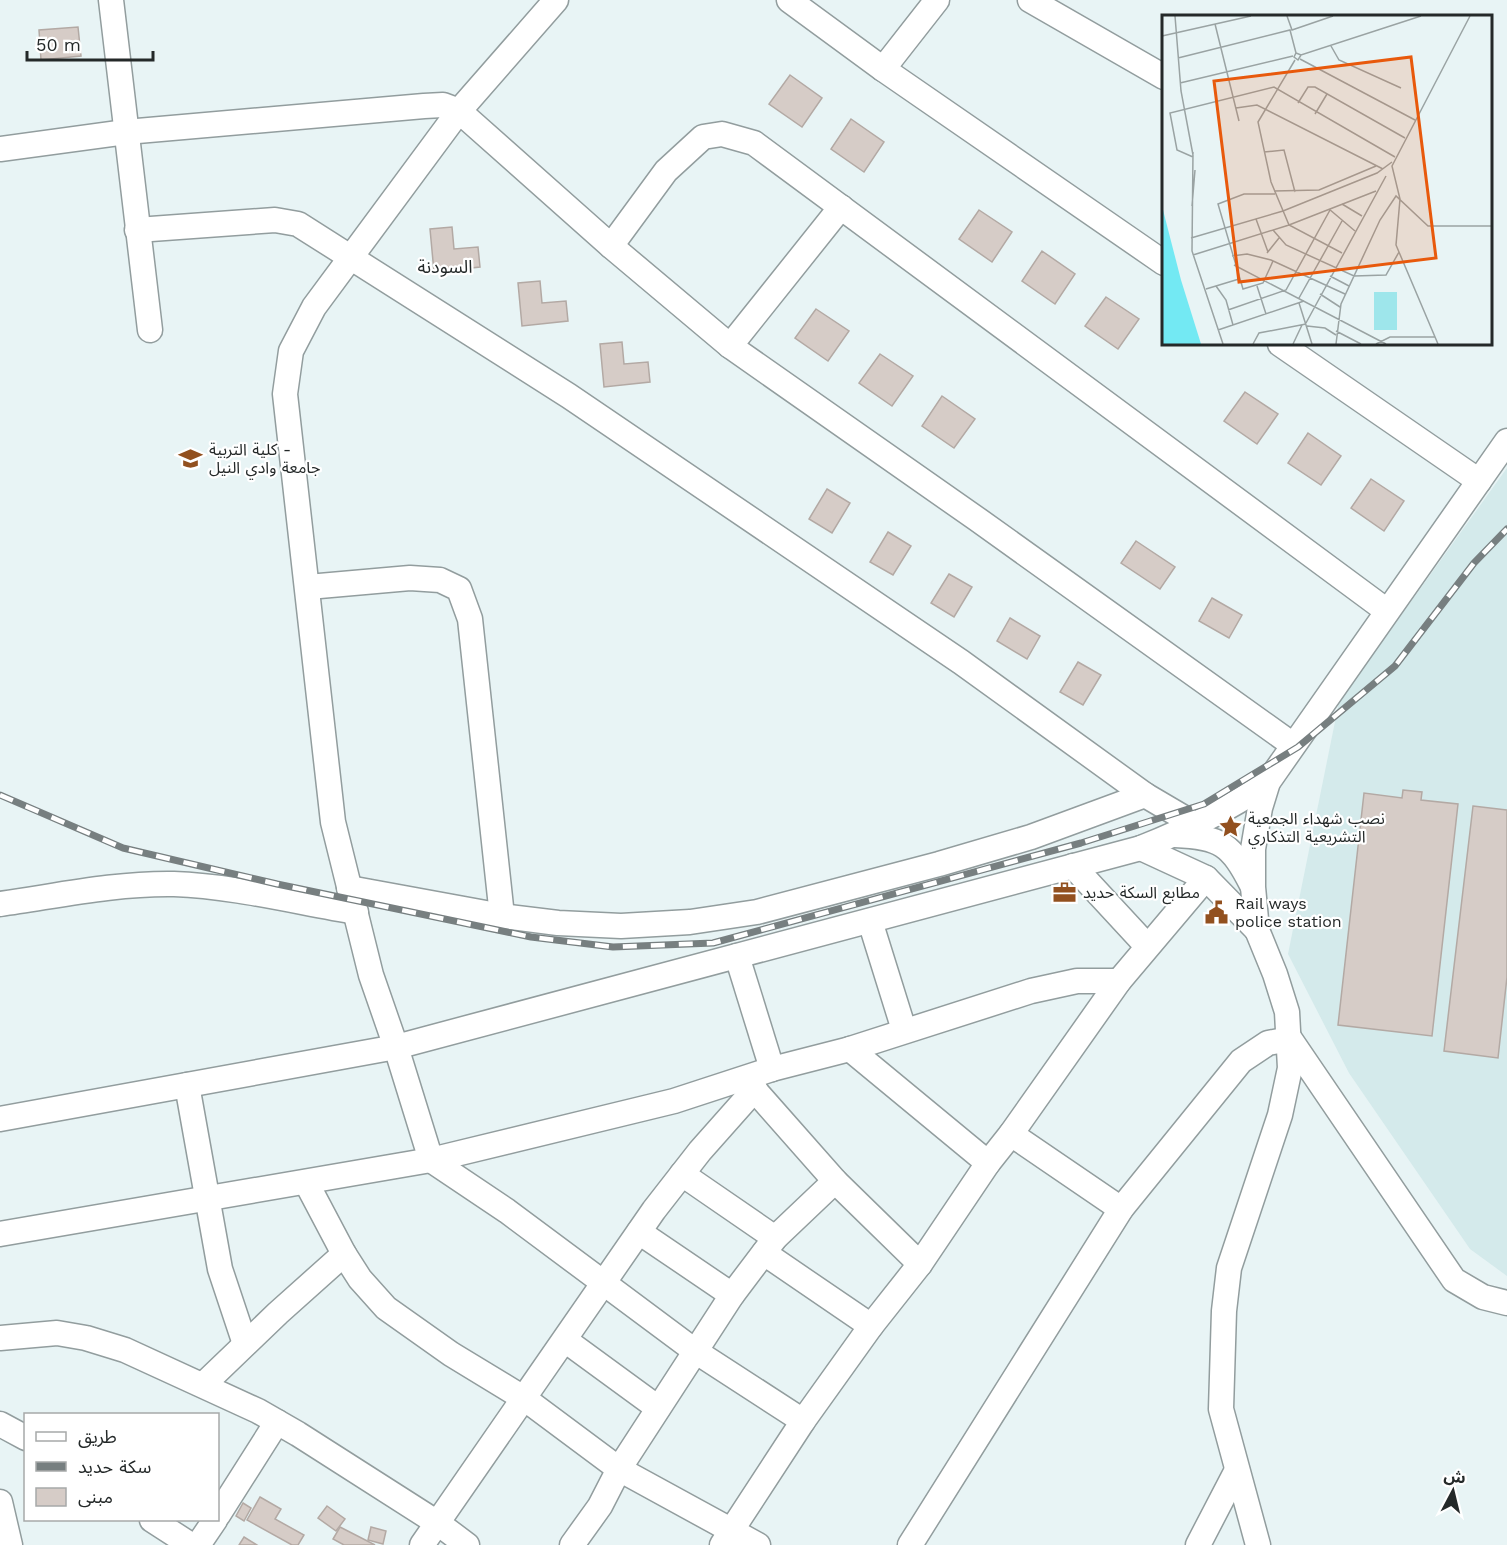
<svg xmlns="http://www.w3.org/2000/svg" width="1507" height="1545" font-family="'Work Sans','Noto Sans Arabic',sans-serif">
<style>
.built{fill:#d4eaeb}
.building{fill:#d6ccc7;stroke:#b3a9a4;stroke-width:1.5}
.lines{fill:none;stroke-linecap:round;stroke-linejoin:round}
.minor-casing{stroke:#929d9e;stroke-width:27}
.minor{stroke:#fff;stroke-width:24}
.rail-casing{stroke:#777f80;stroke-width:7}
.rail{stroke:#fff;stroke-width:4.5;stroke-dasharray:14;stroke-linecap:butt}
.labels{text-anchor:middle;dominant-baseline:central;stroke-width:4.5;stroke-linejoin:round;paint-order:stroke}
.poi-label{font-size:16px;fill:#242929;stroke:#fff;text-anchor:start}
.neighbourhood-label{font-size:18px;fill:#242929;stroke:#fff}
.inset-road{fill:none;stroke:#9aa3a3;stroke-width:1.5}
.view{fill:#e8590c;fill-opacity:0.15;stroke:#e8590c;stroke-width:3}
.inset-edge{fill:none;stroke:#242929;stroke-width:3}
</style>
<rect width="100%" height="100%" fill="#e8f4f5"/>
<polygon class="built" points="1507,468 1507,1276 1470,1249 1349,1073 1288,954 1341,692 1374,653"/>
<g class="building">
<polygon points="78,27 81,56 41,60 39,30"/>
<polygon points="790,75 822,98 802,127 769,104"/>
<polygon points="851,119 884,142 864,172 831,149"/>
<polygon points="979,210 1012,232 992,262 959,239"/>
<polygon points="452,227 454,249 478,247 480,267 434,272 430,229"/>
<polygon points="1042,251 1075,274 1055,304 1022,281"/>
<polygon points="540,281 542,303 566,301 568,321 522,326 518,283"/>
<polygon points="1106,297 1139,319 1118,349 1085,326"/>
<polygon points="816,309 849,331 828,361 795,338"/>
<polygon points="622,342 624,364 648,362 650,382 604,387 600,344"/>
<polygon points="880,354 913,376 892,406 859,383"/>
<polygon points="1245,392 1278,414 1257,444 1224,421"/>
<polygon points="942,396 975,419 954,448 922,426"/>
<polygon points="1308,433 1341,456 1321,485 1288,463"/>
<polygon points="1371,479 1404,501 1384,531 1351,508"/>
<polygon points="827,489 850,503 832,533 809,519"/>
<polygon points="888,532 911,546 893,575 870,562"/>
<polygon points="1136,541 1175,567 1160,589 1121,563"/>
<polygon points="949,574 972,587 954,617 931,603"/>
<polygon points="1212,598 1242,615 1229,638 1199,621"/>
<polygon points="1010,618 1040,636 1027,659 997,641"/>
<polygon points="1078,662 1101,675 1083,705 1060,692"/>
<polygon points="1403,790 1422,792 1421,800 1458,804 1432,1036 1338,1025 1364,793 1402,798"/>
<polygon points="1473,806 1507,810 1507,977 1498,1058 1444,1051"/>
<polygon points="260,1497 281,1509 275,1519 304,1535 298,1545 292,1545 247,1520"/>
<polygon points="243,1503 251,1508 244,1521 236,1516"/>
<polygon points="327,1506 345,1519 336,1531 318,1518"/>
<polygon points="340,1527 375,1545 344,1545 333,1539"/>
<polygon points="371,1527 386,1531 383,1544 368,1540"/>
<polygon points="244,1537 257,1545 239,1545"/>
</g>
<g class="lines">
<defs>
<g id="minor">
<polyline points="111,0 150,330"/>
<polyline points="556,0 459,111 314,307 291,351 285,394 333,822 371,975 396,1047 431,1160 507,1211 695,1351 803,1421"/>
<polyline points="789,0 883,69 1164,263"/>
<polyline points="1030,0 1164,77"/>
<polyline points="883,69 937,0"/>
<polyline points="0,149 126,132 424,106 443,105 459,111 611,246 730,346 977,519 1293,745"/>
<polyline points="137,230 275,220 298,224 569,396 961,662 1145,795 1196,825"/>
<polyline points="611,246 666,171 703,137 722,134 754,143 1387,611"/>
<polyline points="1280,344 1479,481"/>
<polyline points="730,346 841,207"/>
<polyline points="308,587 410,578 440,580 459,589 470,619 502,916"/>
<path d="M1175 835C1221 837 1231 844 1252 885"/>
<polyline points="1141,848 1206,878 1257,930"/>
<polyline points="1073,866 1147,946"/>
<polyline points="349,888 502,916 558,923 621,926 690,922 757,912 939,864 1031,837 1145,795"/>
<path d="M0 904C57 896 115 883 174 884 233 886 296 902 356 912"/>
<polyline points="870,921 904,1030"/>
<polyline points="737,956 772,1069"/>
<polyline points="850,1049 988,1163"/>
<polyline points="745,1079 835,1181 920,1264"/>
<polyline points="187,1085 220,1269 245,1344"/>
<path d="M0 1119 396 1047 1141 848C1186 830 1228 810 1268 782"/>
<polyline points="1011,1134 1121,1209"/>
<polyline points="682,1174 775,1238"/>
<polyline points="306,1182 344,1254 360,1279 386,1308 451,1354 525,1399 619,1469 758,1545"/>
<polyline points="639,1232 732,1295"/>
<polyline points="0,1234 431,1160 674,1101 772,1069 850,1049 1031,991 1077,981 1119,981"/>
<polyline points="764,1253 871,1326"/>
<polyline points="0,1338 57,1333 86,1338 125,1350 258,1411 298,1434 439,1524 467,1545"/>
<polyline points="565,1340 658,1408"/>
<polyline points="203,1385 278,1313 344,1254"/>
<polyline points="0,1424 26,1438"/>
<polyline points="0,1502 10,1545"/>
<polyline points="218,1515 277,1422"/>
<polyline points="152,1520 191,1545"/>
<polyline points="198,1545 215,1520"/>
<polyline points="422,1545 654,1210 700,1151 755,1089"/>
<polyline points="572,1545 600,1506 619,1469 732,1295 775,1238 835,1181"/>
<polyline points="722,1545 803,1421 871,1326 920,1264 988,1163 1011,1134 1119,981 1206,878"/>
<polyline points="910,1545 1121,1209 1241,1061 1268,1043 1290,1039 1454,1280 1483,1297 1507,1303"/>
<polyline points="1198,1545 1237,1470"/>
<polyline points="1258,1545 1221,1409 1224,1311 1229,1268 1280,1115 1290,1068 1287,1012 1275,974 1257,930 1253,887 1253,849 1260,808 1268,782 1507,441"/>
</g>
</defs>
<use href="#minor" class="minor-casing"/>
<use href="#minor" class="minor"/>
<defs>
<polyline id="rail" points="0,795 123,848 277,884 531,937 613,947 713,943 1081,843 1204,804 1298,747 1395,666 1474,563 1507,529"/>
</defs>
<use href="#rail" class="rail-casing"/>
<use href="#rail" class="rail"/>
</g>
<defs>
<symbol id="university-bare" viewBox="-9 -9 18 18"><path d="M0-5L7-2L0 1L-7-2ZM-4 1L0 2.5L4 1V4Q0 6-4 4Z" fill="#92501f" stroke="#fff" stroke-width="2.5" paint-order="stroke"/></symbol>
<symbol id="sight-bare" viewBox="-9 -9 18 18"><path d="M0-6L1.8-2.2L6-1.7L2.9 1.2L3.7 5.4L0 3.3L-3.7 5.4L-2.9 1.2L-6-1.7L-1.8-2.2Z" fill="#92501f" stroke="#fff" stroke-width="2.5" paint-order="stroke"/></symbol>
<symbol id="office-bare" viewBox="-9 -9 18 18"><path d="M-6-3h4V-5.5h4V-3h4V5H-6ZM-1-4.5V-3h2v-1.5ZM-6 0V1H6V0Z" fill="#92501f" stroke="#fff" stroke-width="2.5" paint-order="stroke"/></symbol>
<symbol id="civic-bare" viewBox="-9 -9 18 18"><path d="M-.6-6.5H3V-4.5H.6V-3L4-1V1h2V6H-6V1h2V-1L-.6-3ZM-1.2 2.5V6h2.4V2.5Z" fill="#92501f" stroke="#fff" stroke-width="2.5" paint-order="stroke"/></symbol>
</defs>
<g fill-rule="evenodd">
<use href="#university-bare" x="174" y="442" width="33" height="33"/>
<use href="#sight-bare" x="1214" y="810" width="33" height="33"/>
<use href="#office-bare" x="1048" y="876" width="33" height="33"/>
<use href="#civic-bare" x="1200" y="896" width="33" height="33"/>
</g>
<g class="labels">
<g class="poi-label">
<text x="209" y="449">كلية التربية -<tspan x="209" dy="18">جامعة وادي النيل</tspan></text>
<text x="1248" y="818">نصب شهداء الجمعية<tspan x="1248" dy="18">التشريعية التذكاري</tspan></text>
<text x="1083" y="892">مطابع السكة حديد</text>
<text x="1235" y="903">Rail ways<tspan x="1235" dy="18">police station</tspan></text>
</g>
<g class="neighbourhood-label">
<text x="445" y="266">السودنة</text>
</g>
</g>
<g transform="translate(1162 15)">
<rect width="330" height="330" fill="#e8f4f5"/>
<path d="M212 277H235V315H212Z" fill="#9ee6eb"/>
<path d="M0 191 19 265 39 329H0Z" fill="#73e9f3"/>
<path class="inset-road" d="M13 1 19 76 31 140M125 1 130 15 171 1M53 9 77 106M0 21 89 1M169 31 177 45 239 73M139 40 136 45 132 42 134 38 139 40 259 1M16 43 128 15 134 38M138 44 253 105M133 45 96 107 109 167 127 210 180 238M18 68 131 41M136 88 146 72H153L243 123M74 93 95 90 221 154M153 99 165 79M31 137 30 236 61 329M102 137 122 135 133 177M31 142 15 135 8 98 112 72 233 142M112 176 157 175 214 151M180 189 200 201M30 191 33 155M167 194 193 216M94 204 106 237M111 215 124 230 192 261 224 260 237 237M29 223 121 196 215 158 230 147M105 238 117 223M31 240 127 210 214 176M70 241 85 239 109 245 183 279M111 246 101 268 81 274 56 189 82 179H113M72 250 224 329M168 261 187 271M54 271 64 285 71 310M95 271 104 299M44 274 77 264M158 279 178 292M137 283 180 206M137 288 150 329M66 295 124 275 168 195M144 308 224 161M145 311 163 313 174 320M56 315 142 286M174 316 199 329M91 329 97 318 144 309M131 329 140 310M174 329 179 289 218 205 234 181 266 211H330M214 329 228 322H273M276 329 234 230 238 184 230 151 308 1"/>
<path class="view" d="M249 42 274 243 77 267 52 66Z"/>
<rect width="330" height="330" class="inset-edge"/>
</g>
<rect x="24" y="1413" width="195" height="108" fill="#ffffff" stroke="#a7a9a9" stroke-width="1.5"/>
<rect x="36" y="1432" width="30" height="9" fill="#ffffff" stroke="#a7a9a9" stroke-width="1.5"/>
<text x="78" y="1443" font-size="18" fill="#242929">طريق</text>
<rect x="36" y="1462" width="30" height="9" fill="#777f80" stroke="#a7a9a9" stroke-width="1.5"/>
<text x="78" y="1473" font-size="18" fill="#242929">سكة حديد</text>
<rect x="36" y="1488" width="30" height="18" fill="#d6ccc7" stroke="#a7a9a9" stroke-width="1.5"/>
<text x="78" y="1503" font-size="18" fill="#242929">مبنى</text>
<g transform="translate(1453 1491) rotate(7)" stroke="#ffffff" stroke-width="4.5" paint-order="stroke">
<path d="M0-4.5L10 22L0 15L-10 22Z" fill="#242929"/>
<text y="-9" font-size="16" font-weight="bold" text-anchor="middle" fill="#242929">ش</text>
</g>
<path d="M27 51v9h126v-9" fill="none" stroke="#242929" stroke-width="3"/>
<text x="36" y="51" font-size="18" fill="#242929" stroke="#ffffff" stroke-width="4.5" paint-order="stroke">50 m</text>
</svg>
